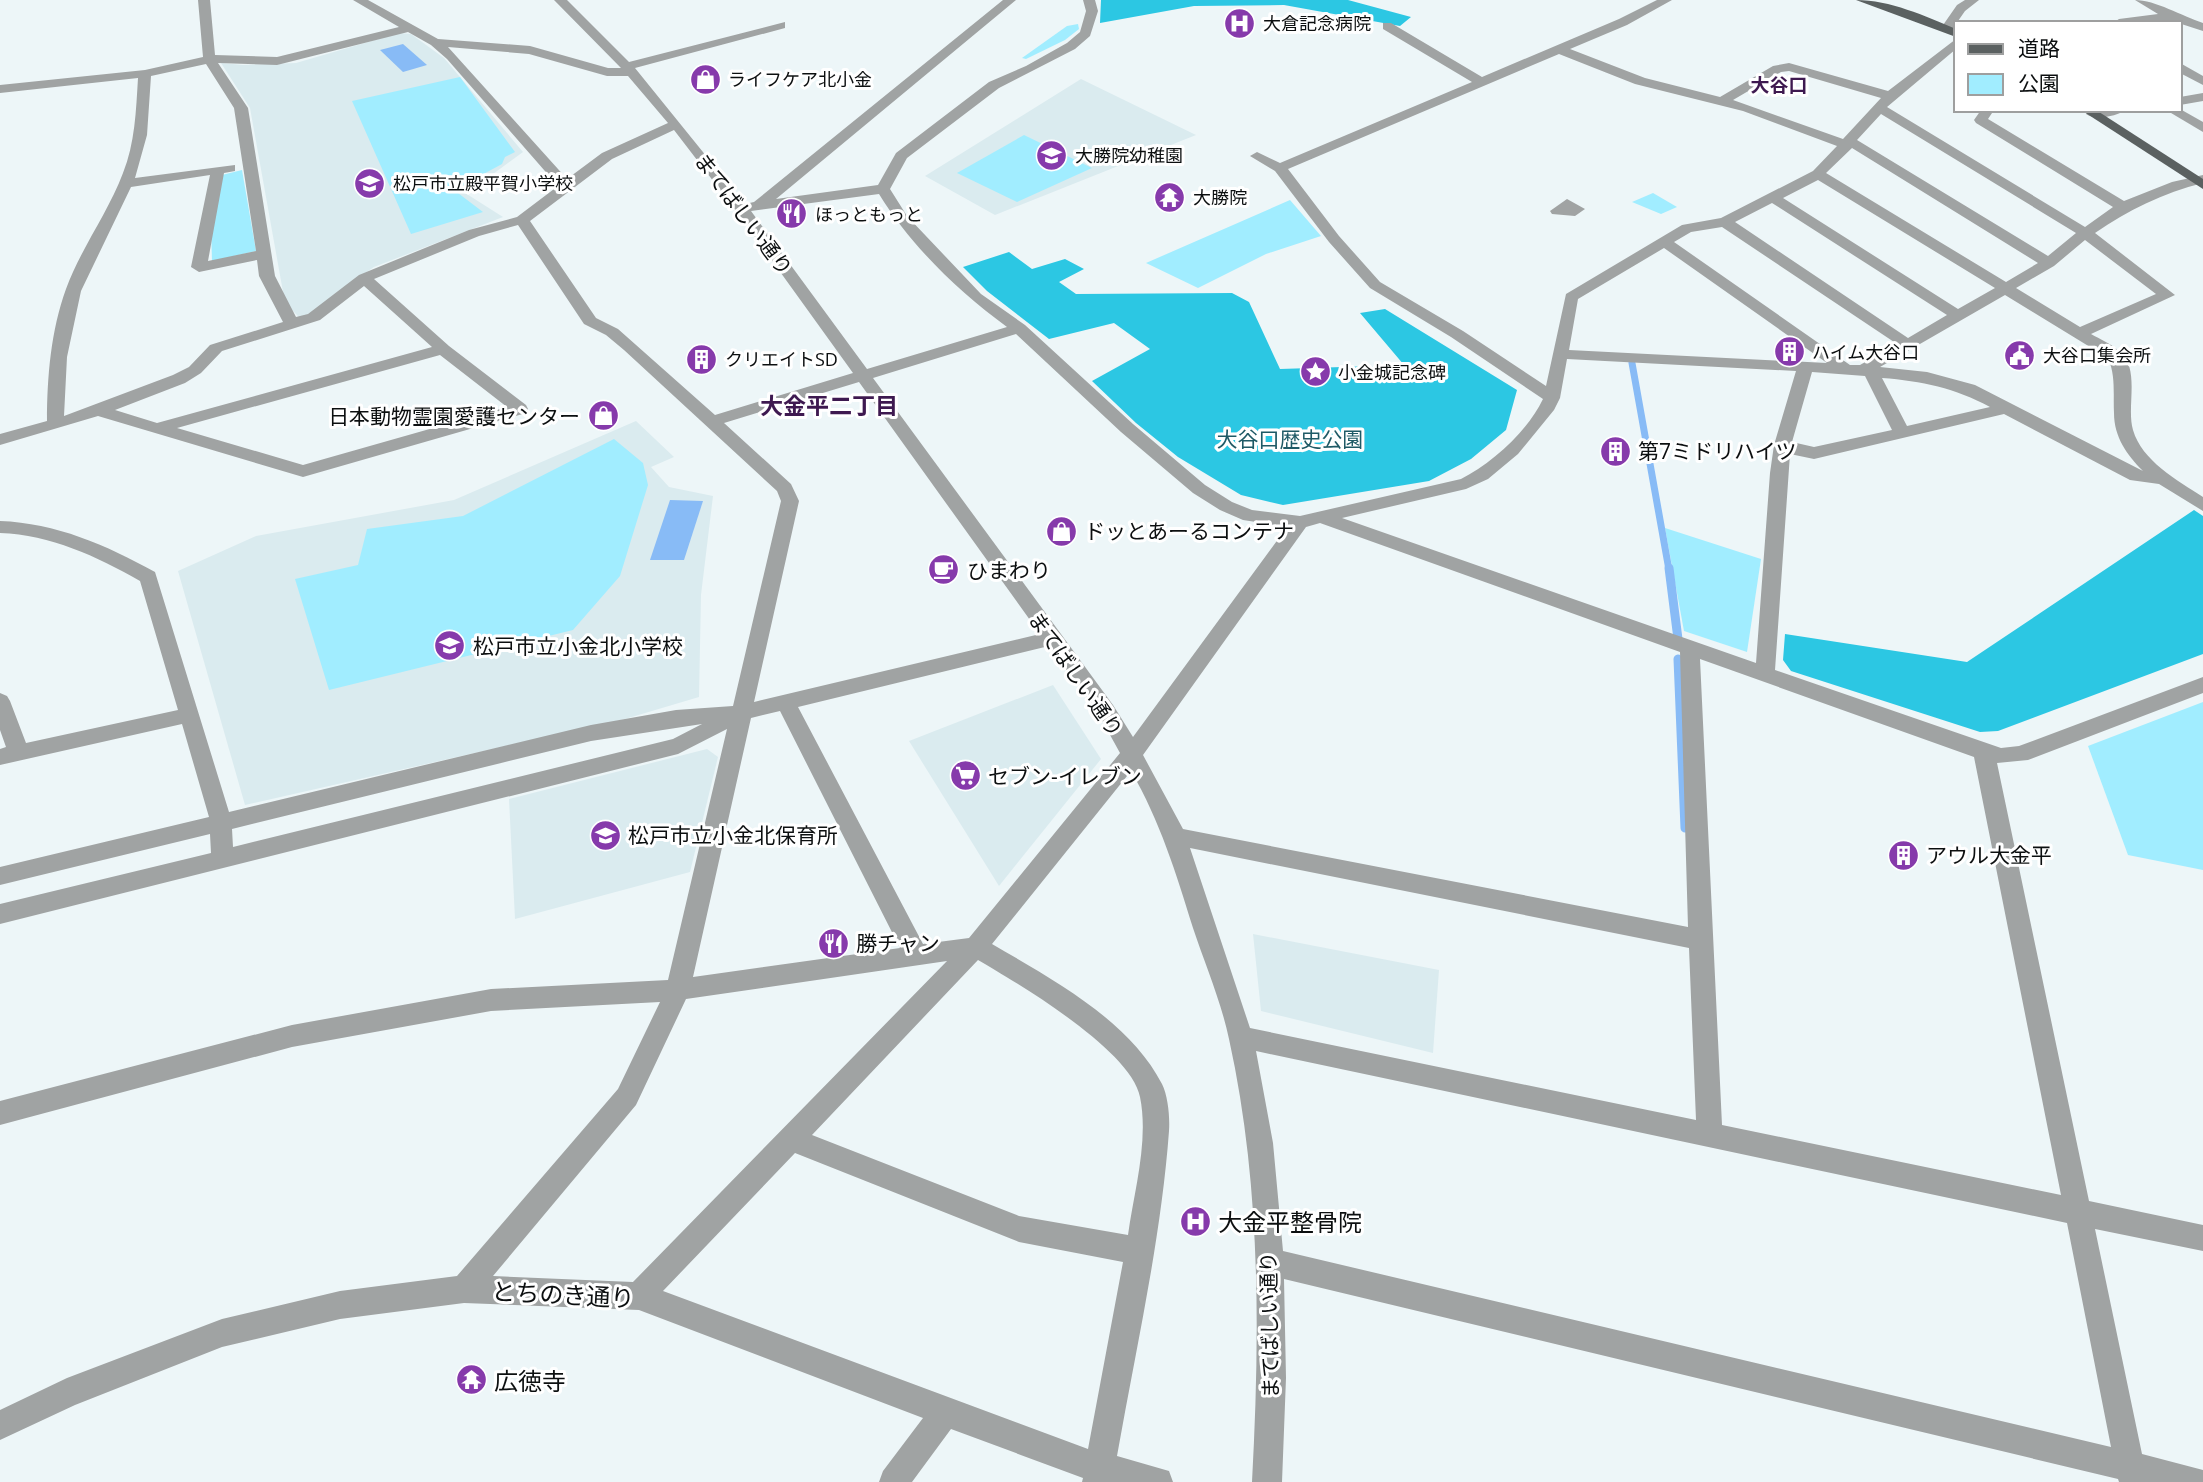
<svg xmlns="http://www.w3.org/2000/svg" width="2203" height="1482" font-family="'Open Sans','Noto Sans JP',sans-serif">
<style>
.built{fill:#daebef}
.green{fill:#a1edff}
.forest{fill:#2cc7e3}
.water{fill:#88bbf6}
.lines{fill:none;stroke-linecap:round;stroke-linejoin:round}
.stream-far1{stroke:#88bbf6;stroke-width:7}
.stream{stroke:#88bbf6;stroke-width:9}
.minor{fill:#a0a3a3;fill-rule:evenodd}
.major{fill:#5b6161;fill-rule:evenodd}
.labels{text-anchor:middle;dominant-baseline:central;stroke-width:6;stroke-linejoin:round;paint-order:stroke}
.far-poi-label{font-size:18px;fill:#0c0f10;stroke:#fff;text-anchor:start}
.far-neighbourhood-label{font-size:19px;font-weight:bold;fill:#3e1950;stroke:#fff}
.street-label{font-size:21px;fill:#0c0f10;stroke:#fff}
.poi-label{font-size:21px;fill:#0c0f10;stroke:#fff;text-anchor:start}
.park-label{font-size:21px;fill:#1f5a66;stroke:#fff}
.neighbourhood-label{font-size:23px;font-weight:bold;fill:#3e1950;stroke:#fff}
.near-poi-label{font-size:24px;fill:#0c0f10;stroke:#fff;text-anchor:start}
.near-street-label{font-size:24px;fill:#0c0f10;stroke:#fff}
</style>
<rect width="100%" height="100%" fill="#edf6f8"/>
<g class="built">
<polygon points="399,33 411,34 444,58 523,152 493,174 462,191 503,217 374,267 336,293 312,314 299,317 285,303 250,108 221,63 243,65 296,63"/>
<polygon points="1081,79 1196,135 995,215 925,176"/>
<polygon points="636,421 674,457 651,467 669,487 713,496 701,595 699,697 625,719 245,805 178,571 256,536 454,500"/>
<polygon points="1053,685 1101,759 999,886 909,741"/>
<polygon points="707,749 718,757 690,872 515,919 509,799"/>
<polygon points="1253,934 1439,970 1433,1053 1261,1011"/>
</g>
<g class="green">
<polygon points="1078,24 1079,29 1065,40 1026,59 1022,58 1067,26"/>
<polygon points="460,77 515,152 505,157 502,164 454,190 483,212 411,234 352,101"/>
<polygon points="1024,135 1092,168 1017,202 957,173"/>
<polygon points="242,170 256,251 212,261 211,229 222,175"/>
<polygon points="1653,193 1677,207 1661,214 1632,202"/>
<polygon points="1290,200 1321,236 1266,254 1198,288 1146,263"/>
<polygon points="614,439 643,463 648,485 620,576 573,630 329,690 295,579 358,565 367,529 463,516"/>
<polygon points="1665,528 1761,559 1747,652 1684,631"/>
<polygon points="2203,702 2203,870 2128,855 2088,746"/>
</g>
<g class="forest">
<polygon points="1101,0 1348,0 1411,17 1400,26 1284,5 1194,6 1100,23"/>
<polygon points="1009,252 1032,269 1065,259 1084,269 1059,282 1076,294 1232,293 1249,302 1280,369 1404,365 1360,313 1385,309 1517,390 1506,430 1471,459 1429,481 1283,505 1241,495 1178,457 1136,423 1092,381 1150,349 1114,323 1049,339 987,291 963,267"/>
<polygon points="2194,510 2203,516 2203,654 1998,731 1980,732 1791,671 1783,660 1785,634 1967,662"/>
</g>
<g class="water">
<polygon points="403,44 427,65 403,72 380,50"/>
<polygon points="670,500 703,501 684,560 650,560"/>
</g>
<g class="lines">
<polyline class="stream-far1" points="1632,363 1669,570"/>
<g class="stream">
<polyline points="1669,568 1678,639"/>
<polyline points="1678,659 1685,828"/>
</g>
<g class="minor">
<path d="M198 0H210L215 55 277 57 399 27 353 0H368L438 39 530 46 608 68H621L554 0H567L629 62 785 22V28L635 68 745 204 754 202 1003 0H1016L776 199 878 185 896 153 989 82 1026 66 1067 43 1080 32 1086 11 1083 0H1095L1098 11 1090 36 1075 49 999 88 907 158 890 189 907 216 981 294 1025 325 1133 424 1205 485 1232 502 1252 510 1300 516 1461 479C1492 463 1527 432 1543 399L1451 337 1370 288 1329 242 1275 171 1250 156 1257 152 1280 163 1472 82 1383 29V23H1391L1482 77 1619 19 1657 0H1672L1627 25 1570 49 1645 78 1720 97 1773 66 1789 63 1888 91 1956 39V49L1887 107 2085 227 2113 207 1976 123 1974 120 1981 110H1994L1988 119 2124 201 2172 182 2203 175V183C2163 193 2128 210 2095 233L2175 295 2091 334C2100 339 2111 344 2119 351 2141 368 2126 407 2133 430 2142 461 2177 480 2203 497V511L2159 484 2130 480 2004 414 1814 459 1790 454 1775 670 2001 748 2019 746 2203 677V693L2028 760 1997 763 2089 1201 2203 1225V1251L2095 1229 2142 1454 2203 1470V1482H2119L2118 1479 1284 1279 1286 1378 1282 1482H1252C1260 1334 1261 1184 1229 1039 1221 1001 1205 964 1193 928 1176 873 1160 821 1131 771L992 944C1052 979 1129 1020 1162 1084 1168 1096 1170 1117 1169 1131 1161 1240 1136 1348 1117 1456L1169 1471 1173 1482H1082L1083 1478 951 1429 912 1482H879L883 1471 923 1418 639 1310 464 1303 340 1319 222 1347 75 1405 0 1440V1410L67 1378 222 1319 340 1291 457 1276 618 1089 660 1002 491 1011 292 1047 0 1125V1101L292 1025 491 989 668 980 727 729 678 754 0 924V904L211 853 210 834 0 885V867L209 817 182 724 0 765V749L6 747 0 730V693L7 696 10 701 26 743 178 710 140 581C96 556 51 535 0 533V521C56 523 106 545 155 572L229 812 591 725 676 710 733 706 781 501 777 491 624 350 606 335 584 324 518 225 479 236 374 279 449 346 526 405 528 409 526 413 303 477 98 416 0 445V434L47 421C47 377 51 330 66 289 81 248 108 213 123 173 135 143 136 111 138 78L0 93V85L145 70 203 57ZM408 32 431 45 447 59 558 186 517 217 469 230 359 275 308 314 296 317 275 276 248 108 218 63 277 65ZM448 47 529 54 607 76H628L668 123 602 153 567 179ZM1559 54 1635 84 1743 111 1837 146 1813 171 1721 218 1682 225 1566 294 1546 386 1463 331 1380 282 1339 236 1288 169ZM206 64 234 108 256 251 208 261 224 173 235 171V165L135 178 147 135 151 76ZM1789 71 1881 98 1843 139 1733 100 1781 72ZM1881 114 2076 233 2048 256 1857 140ZM674 130 737 212 853 373 715 415 618 329 596 318 530 221 612 159ZM1852 148 2038 263 2006 282 1826 173ZM210 175 191 267 199 272 257 260 259 276 283 322 210 345 189 367 173 375 64 416 67 357 81 291 131 187ZM1818 180 1995 288 1958 309 1783 198ZM879 194C911 246 958 291 1007 327L867 369 751 211ZM1772 203 1947 315 1908 338 1735 222ZM1722 227 1897 344 1860 365H1850L1674 242 1691 232ZM2085 240 2156 294 2080 327 2016 288 2054 266ZM1664 248 1827 363 1569 350 1578 299ZM364 286 432 347 157 423 115 410 185 383 201 373 222 351 320 320ZM2005 295 2108 358C2116 376 2113 394 2114 413 2114 437 2127 455 2143 471L1975 385 1927 372 1880 367ZM1016 334 1121 432 1193 493 1220 510 1243 520 1287 527 1133 737 1113 705 873 378ZM440 355 507 407 303 465 177 428ZM1567 359 1796 371 1774 445 1770 473 1756 663 1342 518 1466 489 1488 479 1518 454 1554 410 1560 398ZM1812 372 1865 376 1892 430 1814 447 1792 442ZM1882 378C1922 381 1955 388 1990 407L1907 426ZM859 382 1040 634 754 702 799 501 791 484 724 423ZM1320 523 1680 652 1688 927 1183 829 1143 755 1306 527ZM1049 646 1099 715 1120 753 969 938 923 944 798 707ZM1700 659 1974 757 2061 1195 1722 1125ZM780 711 900 948 693 977 751 718ZM702 724 673 739 233 847 232 829 591 741ZM1190 848 1689 948 1696 1120 1250 1028ZM978 960C1019 984 1131 1050 1140 1097 1149 1141 1134 1191 1128 1235L1019 1216 812 1135ZM947 961 633 1282 493 1276 636 1105 686 999ZM1256 1051 2067 1223 2111 1447 1283 1251 1273 1143ZM795 1153 1019 1242 1123 1262 1088 1449 663 1291Z"/>
<polygon points="1965,0 1979,0 1965,11 1951,31 1943,31 1941,28 1957,5"/>
<path d="M2135 0C2155 0 2182 16 2203 23V31L2169 20 2113 23 2119 19 2158 14Z"/>
<polygon points="2180,63 2203,76 2203,85 2180,73"/>
<polygon points="2203,93 2203,101 2180,105 2180,97"/>
<polygon points="2180,109 2203,122 2203,132 2166,110"/>
<path d="M2092 110H2126C2117 116 2095 121 2086 114Z"/>
<polygon points="1567,199 1585,209 1575,216 1552,214 1550,211"/>
</g>
<g class="major">
<path d="M1856 0C1890 0 1925 16 1956 29V37Z"/>
<polygon points="2081,110 2096,110 2203,179 2203,189"/>
</g>
</g>
<defs>
<symbol id="hospital-disc" viewBox="-11 -11 22 22"><circle r="9.5" fill="#863aab" stroke="#fff"/><path d="M-5-5h3v3.5h4V-5h3V5h-3V1.5h-4V5h-3Z" fill="#fff"/></symbol>
<symbol id="shop-disc" viewBox="-11 -11 22 22"><circle r="9.5" fill="#863aab" stroke="#fff"/><path d="M-5-2.5h2.3a2.7 3.5 0 0 1 5.4 0H5L5.5 6h-11ZM-1.5-2.5h3a1.5 2.3 0 0 0-3 0Z" fill="#fff"/></symbol>
<symbol id="school-disc" viewBox="-11 -11 22 22"><circle r="9.5" fill="#863aab" stroke="#fff"/><path d="M0-5L7-2L0 1L-7-2ZM-4 1L0 2.5L4 1V4Q0 6-4 4Z" fill="#fff"/></symbol>
<symbol id="temple-disc" viewBox="-11 -11 22 22"><circle r="9.5" fill="#863aab" stroke="#fff"/><path d="M0-6L5-2H3V0L6.5 2.5H4V6H1.5V3h-3V6H-4V2.5H-6.5L-3 0V-2H-5Z" fill="#fff"/></symbol>
<symbol id="restaurant-disc" viewBox="-11 -11 22 22"><circle r="9.5" fill="#863aab" stroke="#fff"/><path d="M-5-6h1v4h1v-4h1v4h1v-4h1v5L-1.5 .5V6h-2V.5L-5-1ZM5-6V6H3V1.5H1.5Q1.5-4 5-6Z" fill="#fff"/></symbol>
<symbol id="building-disc" viewBox="-11 -11 22 22"><circle r="9.5" fill="#863aab" stroke="#fff"/><path d="M-4-6H4V6H1V3H-1V6H-4ZM-2.5-4.3h1.7v1.8h-1.7ZM.8-4.3h1.7v1.8H.8ZM-2.5-1h1.7V.8h-1.7ZM.8-1h1.7V.8H.8Z" fill="#fff"/></symbol>
<symbol id="civic-disc" viewBox="-11 -11 22 22"><circle r="9.5" fill="#863aab" stroke="#fff"/><path d="M-.6-6.5H3V-4.5H.6V-3L4-1V1h2V6H-6V1h2V-1L-.6-3ZM-1.2 2.5V6h2.4V2.5Z" fill="#fff"/></symbol>
<symbol id="sight-disc" viewBox="-11 -11 22 22"><circle r="9.5" fill="#863aab" stroke="#fff"/><path d="M0-6L1.8-2.2L6-1.7L2.9 1.2L3.7 5.4L0 3.3L-3.7 5.4L-2.9 1.2L-6-1.7L-1.8-2.2Z" fill="#fff"/></symbol>
<symbol id="cafe-disc" viewBox="-11 -11 22 22"><circle r="9.5" fill="#863aab" stroke="#fff"/><path d="M-5.5-4.5H6V0H3Q3 3.5 0 3.5H-2.5Q-5.5 3.5-5.5 0ZM3-3.2v2h1.7v-2ZM-6 4.5H4V6H-6Z" fill="#fff"/></symbol>
<symbol id="supermarket-disc" viewBox="-11 -11 22 22"><circle r="9.5" fill="#863aab" stroke="#fff"/><path d="M-6-5.5h2.5l.6 2H6L4.5 2H-2.5L-4.4-4H-6ZM-1.5 3.2a1.3 1.3 0 1 0 .1 0ZM3 3.2a1.3 1.3 0 1 0 .1 0Z" fill="#fff"/></symbol>
</defs>
<g fill-rule="evenodd">
<use href="#hospital-disc" x="1222" y="6" width="35" height="35"/>
<use href="#shop-disc" x="688" y="62" width="35" height="35"/>
<use href="#school-disc" x="1034" y="138" width="35" height="35"/>
<use href="#school-disc" x="352" y="166" width="35" height="35"/>
<use href="#temple-disc" x="1152" y="180" width="35" height="35"/>
<use href="#restaurant-disc" x="774" y="196" width="35" height="35"/>
<use href="#building-disc" x="1772" y="334" width="35" height="35"/>
<use href="#civic-disc" x="2002" y="338" width="35" height="35"/>
<use href="#building-disc" x="684" y="342" width="35" height="35"/>
<use href="#sight-disc" x="1298" y="354" width="35" height="35"/>
<use href="#shop-disc" x="586" y="398" width="35" height="35"/>
<use href="#building-disc" x="1598" y="434" width="35" height="35"/>
<use href="#shop-disc" x="1044" y="514" width="35" height="35"/>
<use href="#cafe-disc" x="926" y="552" width="35" height="35"/>
<use href="#school-disc" x="432" y="628" width="35" height="35"/>
<use href="#supermarket-disc" x="948" y="758" width="35" height="35"/>
<use href="#school-disc" x="588" y="818" width="35" height="35"/>
<use href="#building-disc" x="1886" y="838" width="35" height="35"/>
<use href="#restaurant-disc" x="816" y="926" width="35" height="35"/>
<use href="#hospital-disc" x="1178" y="1204" width="35" height="35"/>
<use href="#temple-disc" x="454" y="1362" width="35" height="35"/>
</g>
<g class="labels">
<g class="far-poi-label">
<text x="1263" y="23">大倉記念病院</text>
<text x="728" y="79">ライフケア北小金</text>
<text x="1075" y="155">大勝院幼稚園</text>
<text x="393" y="183">松戸市立殿平賀小学校</text>
<text x="1193" y="197">大勝院</text>
<text x="815" y="214">ほっともっと</text>
<text x="1812" y="352">ハイム大谷口</text>
<text x="2043" y="355">大谷口集会所</text>
<text x="725" y="359">クリエイトSD</text>
<text x="1338" y="372">小金城記念碑</text>
</g>
<g class="far-neighbourhood-label">
<text x="1779" y="85">大谷口</text>
</g>
<g class="street-label">
<text transform="translate(744 214) rotate(53)">まてばしい通り</text>
<text transform="translate(1076 674) rotate(55)">まてばしい通り</text>
<text transform="translate(1269 1325) rotate(-91)">まてばしい通り</text>
</g>
<g class="poi-label">
<text x="580" y="416" text-anchor="end">日本動物霊園愛護センター</text>
<text x="1638" y="451">第7ミドリハイツ</text>
<text x="1084" y="531">ドッとあーるコンテナ</text>
<text x="967" y="570">ひまわり</text>
<text x="473" y="646">松戸市立小金北小学校</text>
<text x="988" y="776">セブン-イレブン</text>
<text x="628" y="835">松戸市立小金北保育所</text>
<text x="1926" y="855">アウル大金平</text>
<text x="856" y="943">勝チャン</text>
</g>
<g class="park-label">
<text x="1290" y="439">大谷口歴史公園</text>
</g>
<g class="neighbourhood-label">
<text x="829" y="405">大金平二丁目</text>
</g>
<g class="near-poi-label">
<text x="1218" y="1221">大金平整骨院</text>
<text x="494" y="1380">広徳寺</text>
</g>
<g class="near-street-label">
<text transform="translate(563 1294) rotate(3)">とちのき通り</text>
</g>
</g>
<rect x="1954" y="21" width="228" height="91" fill="#ffffff" stroke="#9e9f9f" stroke-width="2"/>
<rect x="1968" y="44" width="35" height="10" fill="#5b6161" stroke="#9e9f9f" stroke-width="2"/>
<text x="2018" y="56" font-size="21" fill="#0c0f10">道路</text>
<rect x="1968" y="74" width="35" height="21" fill="#a1edff" stroke="#9e9f9f" stroke-width="2"/>
<text x="2018" y="91" font-size="21" fill="#0c0f10">公園</text>
</svg>
